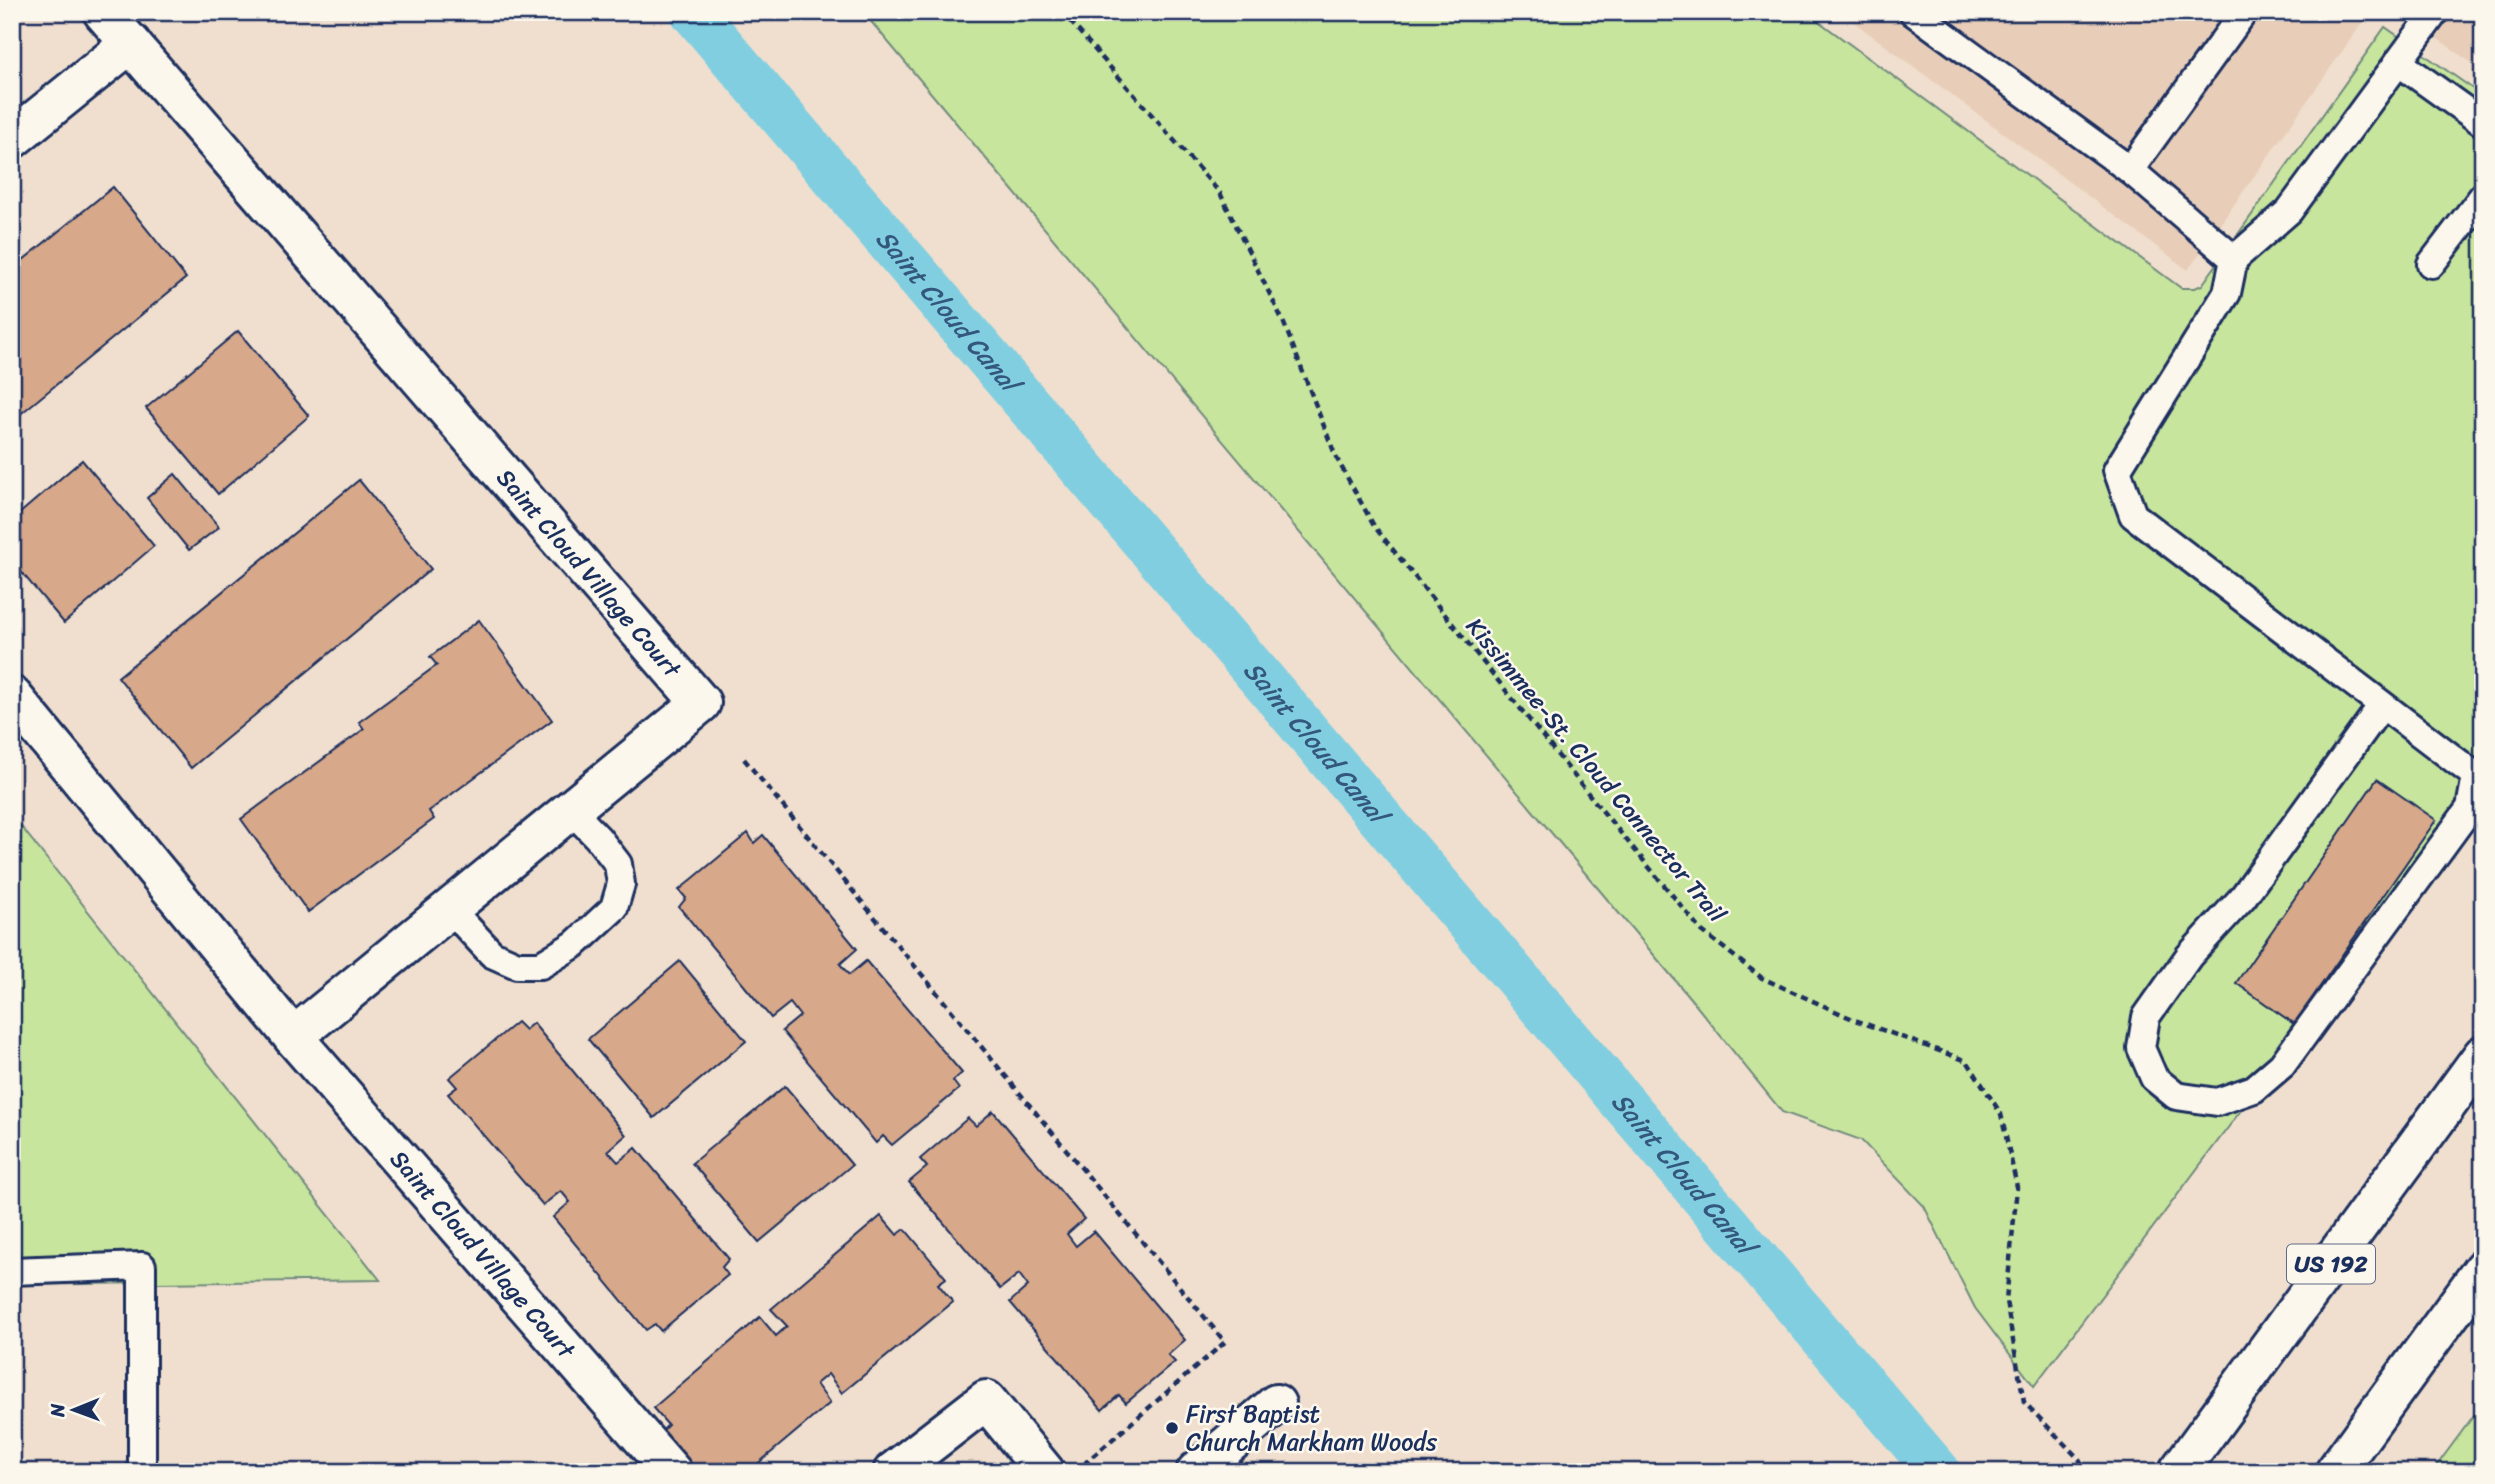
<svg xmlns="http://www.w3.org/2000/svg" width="2495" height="1484" font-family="Sriracha,sans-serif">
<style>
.built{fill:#e8ceb9}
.green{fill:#c7e59d;stroke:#718a7e;stroke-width:2}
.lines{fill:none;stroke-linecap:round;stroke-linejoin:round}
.canal{stroke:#81cee0;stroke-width:46}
.building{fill:#d7a889;stroke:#1b2f5e;stroke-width:2}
.service-casing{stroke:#1b2f5e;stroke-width:32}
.minor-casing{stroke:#1b2f5e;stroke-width:44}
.trunk-casing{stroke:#1b2f5e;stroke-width:44}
.path{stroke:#1b2f5e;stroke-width:4.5;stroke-dasharray:7 5;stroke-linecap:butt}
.service{stroke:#fbf7ec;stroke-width:26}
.minor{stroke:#fbf7ec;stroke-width:38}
.trunk{stroke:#fbf7ec;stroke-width:38}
.poi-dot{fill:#1b2f5e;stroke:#fbf7ec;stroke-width:2.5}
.labels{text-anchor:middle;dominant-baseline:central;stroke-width:5;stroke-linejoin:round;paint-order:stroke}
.shield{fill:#fbf7ec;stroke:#5e6b89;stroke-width:2}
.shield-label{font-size:23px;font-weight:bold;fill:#1b2f5e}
.street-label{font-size:24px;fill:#1b2f5e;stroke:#fbf7ec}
.poi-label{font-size:24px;fill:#1b2f5e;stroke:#fbf7ec;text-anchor:start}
.water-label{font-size:26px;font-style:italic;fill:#34577e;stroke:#fbf7ec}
</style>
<rect width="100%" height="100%" fill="#f0dfce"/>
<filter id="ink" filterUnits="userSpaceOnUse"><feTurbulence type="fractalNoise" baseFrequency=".0143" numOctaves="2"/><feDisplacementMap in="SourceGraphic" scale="14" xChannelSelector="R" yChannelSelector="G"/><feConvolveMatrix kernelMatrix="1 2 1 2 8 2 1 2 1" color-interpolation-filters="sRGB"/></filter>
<g filter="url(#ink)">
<g class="built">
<polygon points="1840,12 2370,12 2188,270"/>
<polygon points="2400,12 2483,12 2483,71"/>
</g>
<g class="green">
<polygon points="863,12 1806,12 2181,288 2195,288 2202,285 2385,27 2483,96 2483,788 2034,1386 1975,1308 1924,1206 1861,1140 1782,1112 1695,1004"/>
<polygon points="12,815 380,1280 12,1285"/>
<polygon points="2483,1403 2483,1472 2432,1472"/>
</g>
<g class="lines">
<path class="canal" id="s1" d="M693 12 1938 1472"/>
</g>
<g class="building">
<polygon points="113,187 186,278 12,421 12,269"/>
<polygon points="238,331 309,416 218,494 146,408"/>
<polygon points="82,460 154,546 64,623 12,561 12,520"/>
<polygon points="175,474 219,527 189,550 147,498"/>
<polygon points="359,480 431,569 191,768 118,677"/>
<polygon points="479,620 552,720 429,811 434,819 308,912 241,819 364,729 359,722 437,665 430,657"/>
<polygon points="2377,779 2436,820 2294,1024 2236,983"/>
<polygon points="748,833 754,843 763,835 857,949 840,964 849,975 866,961 962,1073 953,1081 959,1089 892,1145 883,1136 876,1143 782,1031 800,1016 790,1003 771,1018 679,907 686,898 679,890"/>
<polygon points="680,961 746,1041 654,1118 588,1039"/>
<polygon points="517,1022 525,1030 533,1023 626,1135 608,1151 618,1162 636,1148 729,1259 722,1267 728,1275 661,1331 655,1324 646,1330 553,1217 570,1202 561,1191 543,1205 448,1094 457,1087 449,1078"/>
<polygon points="785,1086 852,1165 759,1242 692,1163"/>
<polygon points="993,1111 1084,1219 1067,1234 1076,1246 1094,1231 1185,1340 1168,1355 1175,1362 1126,1403 1119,1395 1102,1410 1010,1302 1028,1286 1019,1274 1000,1289 909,1182 927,1167 920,1159 968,1118 976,1126"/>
<polygon points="881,1216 897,1235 905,1229 946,1278 938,1284 953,1302 842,1393 828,1374 816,1384 830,1403 748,1472 692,1472 660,1433 668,1425 653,1408 760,1317 776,1336 787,1326 771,1309"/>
</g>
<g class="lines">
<defs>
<g id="service">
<polyline points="1913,12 2130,170 2244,12"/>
<polyline points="2398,62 2483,123"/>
<polyline points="2130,170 2234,259 2227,293 2117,470 2133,515 2476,776 2470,808 2282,1065 2254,1089 2217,1102 2176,1096 2154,1078 2141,1048 2146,1017 2189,956 2243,897 2382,705"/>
<polyline points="2234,259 2289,211 2435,12"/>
<polyline points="2431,264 2483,196"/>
<polyline points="450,909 492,954 517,965 541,965 575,944 614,908 621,884 618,864 598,838 571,810"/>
<polyline points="12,1271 142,1266 142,1472"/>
</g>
<g id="minor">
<path id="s2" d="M103 12 701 703 293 1037"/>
<polyline points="12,139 131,43"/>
<path id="s3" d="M12 696 293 1037 672 1472"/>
<polyline points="893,1472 986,1400 1045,1472"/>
<polyline points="1196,1472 1276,1404"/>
</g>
<g id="trunk">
<polyline points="2178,1472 2483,1055"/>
<polyline points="2335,1472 2483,1269"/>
</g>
</defs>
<use href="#service" class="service-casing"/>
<use href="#minor" class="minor-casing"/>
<use href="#trunk" class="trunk-casing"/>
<g class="path">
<polyline points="1062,12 1220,193 1283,321 1336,457 1374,526 1600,808 1702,931 1762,978 1855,1020 1967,1061 2001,1114 2017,1187 2006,1301 2024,1402 2079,1459 2087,1472"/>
<polyline points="744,759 1225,1342 1085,1463"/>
</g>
<use href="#service" class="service"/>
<use href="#minor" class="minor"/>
<use href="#trunk" class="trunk"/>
</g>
</g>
<circle class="poi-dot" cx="1172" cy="1428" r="7"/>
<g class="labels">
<rect class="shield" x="2287" y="1244.5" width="88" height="39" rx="5"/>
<g class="shield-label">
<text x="2331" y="1264">US 192</text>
</g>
<g class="street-label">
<text stroke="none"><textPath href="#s2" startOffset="742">Saint Cloud Village Court</textPath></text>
<text transform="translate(1596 770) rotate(50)">Kissimmee-St. Cloud Connector Trail</text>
<text stroke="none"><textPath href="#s3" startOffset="730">Saint Cloud Village Court</textPath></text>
</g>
<g class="poi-label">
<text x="1186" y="1414">First Baptist<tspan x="1186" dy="28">Church Markham Woods</tspan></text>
</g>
<g class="water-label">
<text stroke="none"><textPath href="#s1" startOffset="392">Saint Cloud Canal</textPath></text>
<text stroke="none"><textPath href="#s1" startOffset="959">Saint Cloud Canal</textPath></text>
<text stroke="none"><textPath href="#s1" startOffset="1526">Saint Cloud Canal</textPath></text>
</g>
</g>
<rect width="2495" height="1484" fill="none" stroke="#fbf7ec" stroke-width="42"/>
<rect x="21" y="21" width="2453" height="1442" fill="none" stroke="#1b2f5e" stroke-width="2.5" filter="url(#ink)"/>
<g transform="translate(74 1410) rotate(269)" stroke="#fbf7ec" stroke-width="5" paint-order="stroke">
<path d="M0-5L12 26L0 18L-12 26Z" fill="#1b2f5e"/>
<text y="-10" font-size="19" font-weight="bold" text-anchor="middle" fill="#1b2f5e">N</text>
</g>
</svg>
